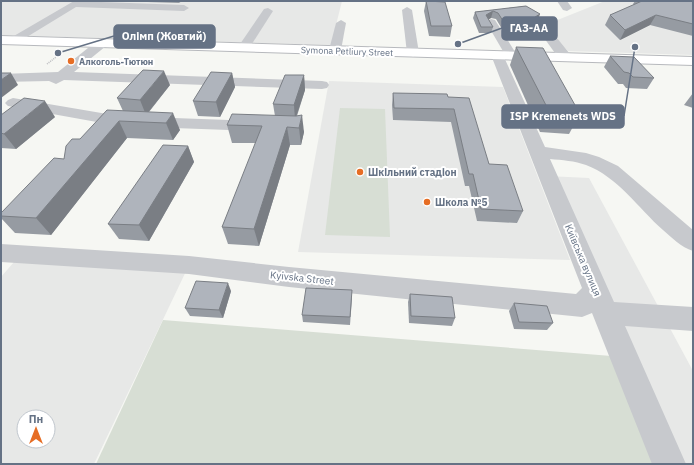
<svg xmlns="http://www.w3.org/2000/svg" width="694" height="465" font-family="'IBM Plex Sans',sans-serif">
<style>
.built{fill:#e7e8e7;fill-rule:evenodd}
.green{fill:#d7ded4}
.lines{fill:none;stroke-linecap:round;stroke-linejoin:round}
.highway-casing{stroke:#b7b9bd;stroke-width:2}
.path{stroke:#bebfc2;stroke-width:1.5;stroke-dasharray:1 1;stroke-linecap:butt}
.minor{fill:#c7c9cd;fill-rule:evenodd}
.highway{fill:#fff;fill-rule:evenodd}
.wall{fill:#969ba2}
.shaded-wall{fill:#7a7e84}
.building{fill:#afb4bc;stroke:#7a7e84}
.poi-dot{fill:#e66d24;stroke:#fff;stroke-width:1.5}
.labels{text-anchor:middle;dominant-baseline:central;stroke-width:4;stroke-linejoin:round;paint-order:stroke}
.far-street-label{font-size:9px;fill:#657285;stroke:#fff}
.far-poi-label{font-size:9px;font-weight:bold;fill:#657285;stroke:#fff;text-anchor:start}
.poi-label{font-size:10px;font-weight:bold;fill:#657285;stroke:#fff;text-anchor:start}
.street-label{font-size:10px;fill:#657285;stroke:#fff}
.leader{fill:none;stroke:#657285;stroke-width:1.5}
.callout-dot{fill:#657285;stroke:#fff;stroke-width:1.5}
.callout{fill:#657285;stroke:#657285;stroke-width:1.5}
.callout-label{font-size:11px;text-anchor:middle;font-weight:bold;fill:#fff}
</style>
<rect width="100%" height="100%" fill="#f6f7f3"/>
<g class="built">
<polygon points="1,1 342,1 331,45 1,35"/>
<polygon points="605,1 693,1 693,55 568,51 545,25"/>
<polygon points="329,81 503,87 570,260 298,252"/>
<polygon points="547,176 589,178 693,371 693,464 669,464"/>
<path d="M21 254 189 265 94 464H1V277ZM24 417H48V441H24Z"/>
</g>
<g class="green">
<polygon points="340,108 385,109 390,237 325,235"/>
<polygon points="163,320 624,357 669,464 96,464"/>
</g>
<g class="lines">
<defs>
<polygon id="highway" points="1,36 693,57 693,65 1,44"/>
</defs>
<use href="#highway" class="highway-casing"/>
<polyline class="path" points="47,64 60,54"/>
<g class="minor">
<polygon points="74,1 184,5 189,8 184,11 76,7 17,43 13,44 7,40"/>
<polygon points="557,1 567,1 572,8 567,11 563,10"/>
<polygon points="407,7 412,10 419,53 413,57 407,53 402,10"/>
<polygon points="268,8 273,11 248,50 244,51 240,50 238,47 264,9"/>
<polygon points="491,19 495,20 517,55 515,58 511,59 507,58 486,22"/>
<polygon points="341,20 346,23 341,50 335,54 329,50 336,23"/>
<polygon points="540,21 544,22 570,54 571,57 570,60 560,60 534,24"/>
<polygon points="102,39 108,43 106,46 74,72 322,81 327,82 329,85 327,88 322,89 64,80 56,84 49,81 1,82 1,74 58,72 98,40"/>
<path d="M497 51 503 55 545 147 586 153 599 157 618 166 693 230V251C681 247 672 238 663 230 638 208 618 177 586 165 575 161 562 160 550 159L614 302 693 307V331L625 326 686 464H652L592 313 582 317 289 287 189 274 1 262V244L189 256 289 267 576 294 582 288 491 55Z"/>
<polygon points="13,98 119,116 257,121 263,123 265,126 263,129 257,131 119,126 8,106 5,103 8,100"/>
</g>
<use href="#highway" class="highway"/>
</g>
<g class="wall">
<polygon points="115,1 182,1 179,3"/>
<polygon points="426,1 452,26 450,37 429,36 424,11"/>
<polygon points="635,1 693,1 693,36 650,25 620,40 605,25 610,15 634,5 633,4"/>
<polygon points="526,6 538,20 537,21 542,28 540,34 505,34 496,19 491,18 488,19 493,27 491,33 479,33 473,18 475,12"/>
<polygon points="516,47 580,114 569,134 540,132 510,65"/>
<polygon points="610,56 654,78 647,89 626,88 623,84 618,84 604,67"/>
<polygon points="232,73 235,87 220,117 198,116 193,101"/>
<polygon points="304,75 305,90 297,116 304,132 301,145 290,145 259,246 228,244 222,227 256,143 232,143 227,125 275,116 273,104"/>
<polygon points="170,85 149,112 180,130 173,140 127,138 51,235 15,233 1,218 1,213 64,159 80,139 123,111 117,98"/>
<polygon points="393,93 448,97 489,164 523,211 517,223 477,221 469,186 465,186 451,122 393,120 392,105"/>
<polygon points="693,93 693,108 684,105"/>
<polygon points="1,115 55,117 16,149 1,148"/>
<polygon points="188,146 194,162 149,241 119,239 108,224"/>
<polygon points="231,291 223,318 190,316 185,308"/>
<polygon points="410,294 455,318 452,326 409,323 408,302"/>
<polygon points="352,298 350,325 303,322 302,315"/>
<polygon points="514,303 553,323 547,330 514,329 509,311"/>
</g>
<g class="shaded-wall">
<polygon points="493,11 491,18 485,22 486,15"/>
<polygon points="540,14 538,20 533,24 535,17"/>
<polygon points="656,15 650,25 620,40 625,30"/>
<polygon points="164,71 170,85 146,115 140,100"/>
<polygon points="11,73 18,85 1,98 1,80"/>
<polygon points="232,73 235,87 220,117 216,102"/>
<polygon points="304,75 305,90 295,120 294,105"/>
<polygon points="45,101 55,117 16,149 4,134"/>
<polygon points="173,113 180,130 173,140 166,123"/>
<polygon points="302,115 304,132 301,145 299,128"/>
<polygon points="119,121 127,138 51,235 36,218"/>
<polygon points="287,127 290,145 259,246 254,229"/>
<polygon points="188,146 194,162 149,241 139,225"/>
<polygon points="228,283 231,291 223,318 219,310"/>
</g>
<g class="building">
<polygon points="426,1 445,2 452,26 431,26"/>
<polygon points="642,1 693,1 693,24 656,15 625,30 610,15"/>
<polygon points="526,6 540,14 535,17 542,28 507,27 498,13 493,11 486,15 493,27 481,27 475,12"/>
<polygon points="516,47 543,48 580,114 549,111"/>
<polygon points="610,56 634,57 654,78 633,77 629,73 624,72"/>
<polygon points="143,70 164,71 140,100 117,98"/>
<polygon points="211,72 232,73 216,102 193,101"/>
<polygon points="1,73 11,73 1,80"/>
<polygon points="285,75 304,75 294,105 273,104"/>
<polygon points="393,93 447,94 448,97 469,98 489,164 507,165 523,211 481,209 473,174 469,174 454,109 394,108"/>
<polygon points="24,98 45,101 4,134 1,133 1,115"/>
<polygon points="107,110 173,113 166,123 119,121 36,218 1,216 1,213 54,158 64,159 66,146 72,139 80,139"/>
<polygon points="232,114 296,116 302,115 299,128 287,127 254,229 222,227 262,126 227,125"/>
<polygon points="163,145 188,146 139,225 108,224"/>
<polygon points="196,281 228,283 219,310 185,308"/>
<polygon points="306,288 352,290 350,317 302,315"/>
<polygon points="410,294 452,297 455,318 411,316"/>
<polygon points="514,303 547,306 553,323 519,322"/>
</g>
<g class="poi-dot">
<circle cx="71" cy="61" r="4"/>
<circle cx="360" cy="172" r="4"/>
<circle cx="427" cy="202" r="4"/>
</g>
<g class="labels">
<g class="far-street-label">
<text transform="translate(347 51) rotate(2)">Symona Petliury Street</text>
</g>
<g class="far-poi-label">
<text x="79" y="61">Алкоголь-Тютюн</text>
</g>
<g class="poi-label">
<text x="368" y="172">Шкільний стадіон</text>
<text x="435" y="202">Школа №5</text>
</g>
<g class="street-label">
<text transform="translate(583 260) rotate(67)">Київська вулиця</text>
<text transform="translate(302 278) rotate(6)">Kyivska Street</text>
</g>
</g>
<path class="leader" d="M458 44L502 28M58 53L114 36M635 47L624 116"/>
<g class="callout-dot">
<circle cx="458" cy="44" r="4"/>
<circle cx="58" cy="53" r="4"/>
<circle cx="635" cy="47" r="4"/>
</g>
<g class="callout">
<rect x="502" y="17" width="55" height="23" rx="4"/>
<rect x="114" y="25" width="101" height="23" rx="4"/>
<rect x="502" y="105" width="122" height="23" rx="4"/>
</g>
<g class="callout-label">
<text x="529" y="32">ГАЗ-АА</text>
<text x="164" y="40">Олімп (Жовтий)</text>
<text x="563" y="120">ISP Kremenets WDS</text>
</g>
<rect width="694" height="465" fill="none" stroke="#657285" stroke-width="4"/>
<g transform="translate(36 429)"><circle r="19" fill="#ffffff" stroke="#c1c7ce"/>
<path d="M0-3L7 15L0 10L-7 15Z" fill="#e66d24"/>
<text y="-6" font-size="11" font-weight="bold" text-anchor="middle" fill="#657285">Пн</text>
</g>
</svg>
